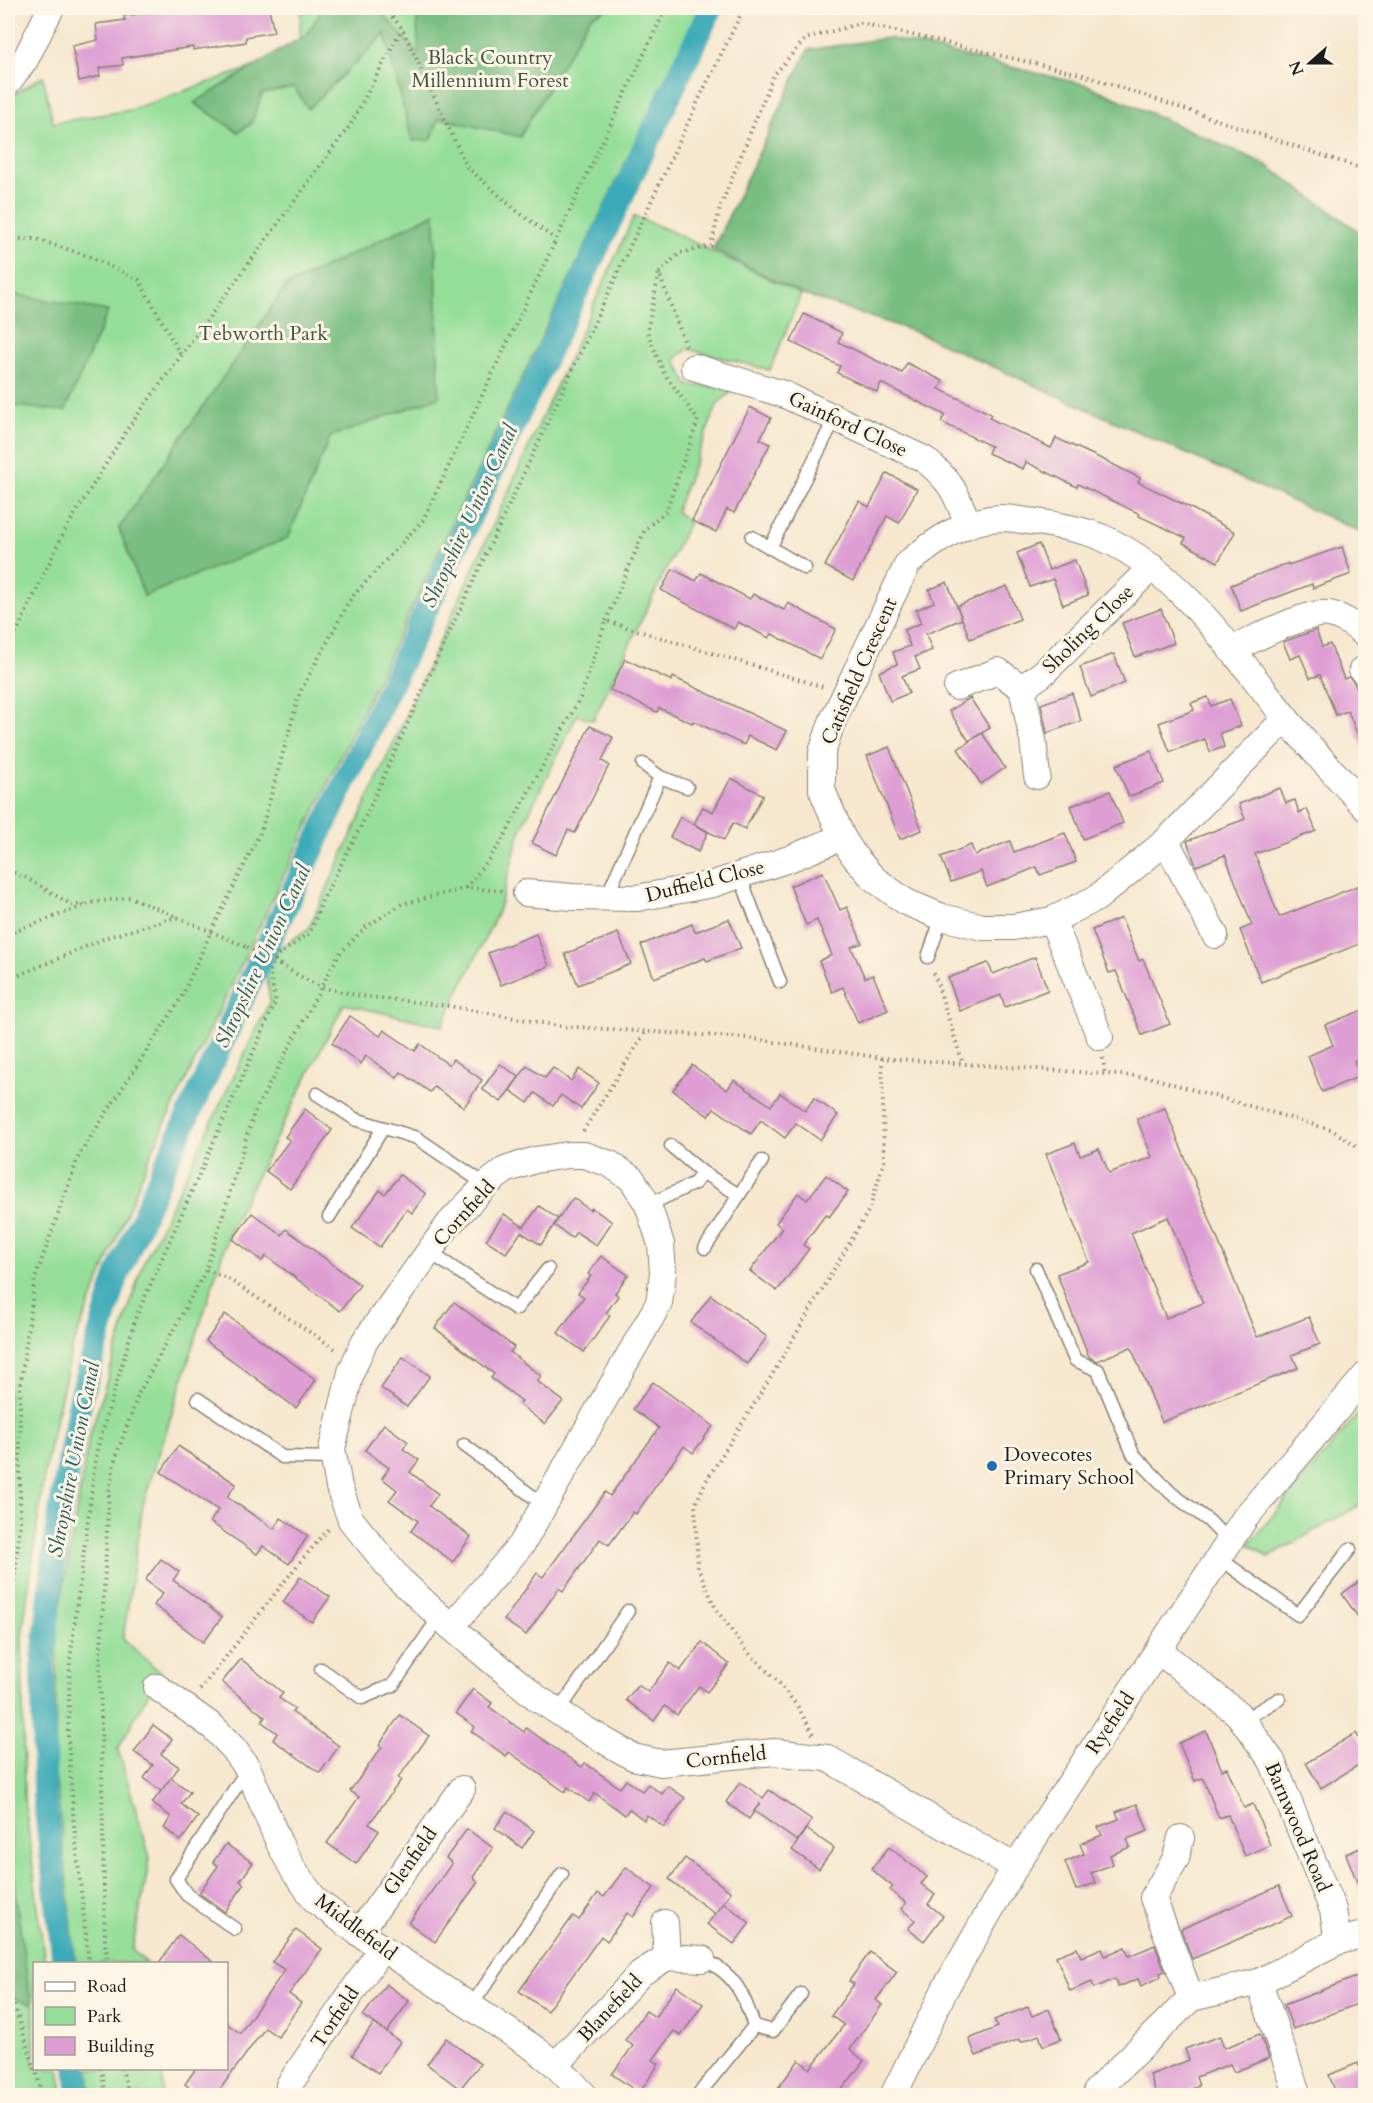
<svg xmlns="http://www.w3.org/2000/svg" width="1373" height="2103" font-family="Cardo,serif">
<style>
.green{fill:#95de99;stroke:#587d5a;stroke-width:1.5}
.forest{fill:#78bd81;stroke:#4a6c4e;stroke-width:1.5}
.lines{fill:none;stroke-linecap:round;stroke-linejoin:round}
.canal{stroke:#3aaab8;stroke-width:24}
.building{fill:#de9ed4;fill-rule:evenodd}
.service-casing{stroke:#898275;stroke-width:15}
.minor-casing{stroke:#898275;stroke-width:28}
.path{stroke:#898275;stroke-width:4;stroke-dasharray:1.5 4.5;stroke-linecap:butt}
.service{stroke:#fff;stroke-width:12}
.minor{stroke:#fff;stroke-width:26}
.path-bridge{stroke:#898275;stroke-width:4;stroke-dasharray:1.5 4.5;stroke-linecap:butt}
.poi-dot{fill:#1f6fb2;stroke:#fcf5e5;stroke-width:2}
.labels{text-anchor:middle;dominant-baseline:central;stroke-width:6;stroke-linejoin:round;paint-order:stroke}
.park-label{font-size:20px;fill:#405642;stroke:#fcf5e5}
.street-label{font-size:20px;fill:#1c1c1c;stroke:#fcf5e5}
.poi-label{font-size:20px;fill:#1c1c1c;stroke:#fcf5e5;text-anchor:start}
.water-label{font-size:21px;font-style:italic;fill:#2a5c62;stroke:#fcf5e5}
</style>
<rect width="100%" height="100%" fill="#fcf5e5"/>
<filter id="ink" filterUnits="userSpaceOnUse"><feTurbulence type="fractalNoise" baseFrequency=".0167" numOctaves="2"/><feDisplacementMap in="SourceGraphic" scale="12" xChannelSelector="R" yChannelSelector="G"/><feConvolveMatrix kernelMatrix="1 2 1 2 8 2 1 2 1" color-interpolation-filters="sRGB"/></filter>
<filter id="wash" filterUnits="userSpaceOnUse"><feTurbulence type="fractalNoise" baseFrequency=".008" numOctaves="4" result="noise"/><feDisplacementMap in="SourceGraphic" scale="24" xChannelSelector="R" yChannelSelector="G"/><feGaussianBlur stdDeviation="1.35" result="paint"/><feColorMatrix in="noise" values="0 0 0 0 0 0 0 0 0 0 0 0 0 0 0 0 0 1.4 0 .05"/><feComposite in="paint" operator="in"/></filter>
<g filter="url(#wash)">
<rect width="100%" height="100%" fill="#f6e7ce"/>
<g class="green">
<polygon points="301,8 699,8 152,1151 72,1348 45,1468 22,1635 24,1796 45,1963 34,1964 34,2068 59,2069 63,2095 8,2095 8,98 43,76 53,123 130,110 299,51"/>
<polygon points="634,216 668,230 801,294 770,370 688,349 675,359 688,385 735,389 718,403 676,511 689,522 593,720 577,715 521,829 498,912 442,1026 344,1004 231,1227 143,1504 123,1639 160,1672 118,1749 150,1858 132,1950 147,1963 76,1964 55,1772 57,1625 89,1438 142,1266 270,1001 266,972 276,951 309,928"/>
<polygon points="1365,1406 1365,1502 1268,1557 1249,1544"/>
<polygon points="88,2069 162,2069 163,2095 92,2095"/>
</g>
<g class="forest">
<polygon points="323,8 377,8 419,54 416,8 609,8 590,17 520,137 439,118 431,140 412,141 385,34 308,109 294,87 262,94 251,124 238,132 194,103 307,34"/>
<polygon points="888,38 1087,85 1265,164 1365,236 1365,534 916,332 801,294 713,249 808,50"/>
<polygon points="435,213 439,397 330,437 288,538 144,596 119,528 286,286"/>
<polygon points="8,293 108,311 65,411 12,406 8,417"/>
<polygon points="8,1823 9,1823 18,1914 31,2004 8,1997"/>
</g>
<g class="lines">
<g class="canal">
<polyline points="64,1964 44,1793 43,1660 57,1530 81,1397 116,1279 162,1172 257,967 711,8"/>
<polyline points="76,2068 79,2096"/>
</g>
</g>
<g id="blocks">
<g class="building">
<polygon points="179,8 180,14 222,8 269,8 274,32 246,37 246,42 193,50 193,47 122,58 123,65 99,68 100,76 79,81 72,46 98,40 96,24 125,20 124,16"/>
<polygon points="804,314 842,333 838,342 902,373 907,363 943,381 939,389 991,414 989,418 1051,448 1056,438 1104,460 1140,478 1138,482 1187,506 1235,532 1218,562 1183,543 1186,538 1139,516 1140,514 1078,484 1077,487 1026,462 1023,469 988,453 991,446 941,422 945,415 881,383 877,392 837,373 840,366 791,342"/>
<polygon points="750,407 771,418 760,439 770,444 734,513 727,509 716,532 692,521"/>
<polygon points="887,473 917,489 899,523 887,516 853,581 825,566 859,501 869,507"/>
<polygon points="1039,544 1049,570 1075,560 1088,595 1063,605 1053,579 1030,587 1017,553"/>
<polygon points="1342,547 1351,574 1313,588 1312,584 1241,611 1231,585 1288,563 1288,565"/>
<polygon points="673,569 696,581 701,573 750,599 753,594 784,610 788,603 836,629 820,659 772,634 769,638 738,622 734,629 661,590"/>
<polygon points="947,582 962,619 926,634 932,650 915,657 920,669 902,676 909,693 890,701 879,672 897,664 893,652 910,646 904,630 921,623 916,610 934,602 929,590"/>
<polygon points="1007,586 1020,619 970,639 957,606"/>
<polygon points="1161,609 1174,643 1135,657 1122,623"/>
<polygon points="1316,630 1322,647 1330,644 1344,679 1349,677 1354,682 1365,710 1365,753 1348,711 1336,715 1320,675 1310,678 1300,655 1290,659 1283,642"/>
<polygon points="1114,654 1125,683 1091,697 1080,667"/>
<polygon points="625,659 672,681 673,677 787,731 777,750 748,736 744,745 693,721 692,723 659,708 657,712 610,690"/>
<polygon points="1072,693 1081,721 1047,733 1041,704"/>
<polygon points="1208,697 1211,706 1230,699 1241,726 1220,733 1224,747 1210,752 1205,739 1170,752 1159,723 1194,710 1191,703"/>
<polygon points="970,698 990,728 969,741 949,711"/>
<polygon points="590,726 613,737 602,761 609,765 575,833 568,830 556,855 532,843"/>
<polygon points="982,733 1005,768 981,784 958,749"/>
<polygon points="889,747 922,830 900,839 867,756"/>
<polygon points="1151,751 1164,783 1129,797 1116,765"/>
<polygon points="731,778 763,795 745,829 733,823 724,840 694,824 703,807 713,812"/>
<polygon points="1280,788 1286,803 1295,800 1299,813 1307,809 1316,831 1255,854 1279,917 1365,883 1365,942 1261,982 1240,930 1252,925 1225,855 1196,866 1187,841 1245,819 1239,804"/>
<polygon points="1110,791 1123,823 1083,839 1071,806"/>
<polygon points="680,817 708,832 698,852 670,837"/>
<polygon points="1065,833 1076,862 1040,875 1037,867 987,887 981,871 951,882 941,857 971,845 975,855 1010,841 1014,852"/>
<polygon points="823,872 840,910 847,907 862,943 851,947 865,978 873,975 888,1010 858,1023 843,987 832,992 819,961 832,955 817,920 806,925 790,886"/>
<polygon points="1121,918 1139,961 1143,959 1170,1024 1142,1035 1116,971 1109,973 1092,930"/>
<polygon points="729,919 741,948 707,961 705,958 654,978 641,945 692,924 695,932"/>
<polygon points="618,933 631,964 578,985 565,954"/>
<polygon points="536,934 549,966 501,985 488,953"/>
<polygon points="1035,957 1048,990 1005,1007 1001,995 960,1011 948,978 988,963 993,974"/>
<polygon points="1365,1009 1365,1057 1354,1061 1360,1076 1322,1092 1308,1056 1333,1045 1325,1025"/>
<polygon points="350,1016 380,1036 384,1030 415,1051 420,1044 449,1065 453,1059 482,1080 464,1107 434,1087 430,1092 401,1072 397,1078 366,1056 361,1064 332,1043"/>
<polygon points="500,1064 519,1077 501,1102 482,1089"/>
<polygon points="692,1065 727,1090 734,1080 771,1106 780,1093 805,1111 814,1098 838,1115 820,1140 796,1123 785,1138 761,1120 751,1134 714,1108 708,1116 673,1090"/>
<polygon points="527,1066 545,1078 553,1068 571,1081 579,1069 599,1083 581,1109 561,1095 553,1106 535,1093 528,1103 510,1090"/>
<path d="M1165 1108 1257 1337 1309 1317 1320 1344 1292 1355 1298 1368 1162 1422 1131 1347 1097 1361 1089 1357 1057 1274 1089 1262 1046 1154 1075 1143 1080 1156 1099 1149 1109 1173 1152 1157 1137 1119ZM1168 1217 1203 1303 1166 1318 1131 1233Z"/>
<polygon points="305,1109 332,1130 290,1189 266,1171 290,1140 285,1137"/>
<polygon points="400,1175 426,1194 412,1213 407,1209 380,1247 352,1228 380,1190 385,1194"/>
<polygon points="826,1175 848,1192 829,1217 826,1214 803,1245 809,1249 777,1291 750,1271 782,1228 776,1223 798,1193 807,1200"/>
<polygon points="573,1198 590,1210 592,1208 612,1222 596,1245 576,1232 572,1238 554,1225"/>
<polygon points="539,1206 558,1219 541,1245 521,1232 506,1253 486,1240 504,1214 524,1227"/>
<polygon points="252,1213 282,1235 286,1229 360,1285 340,1311 266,1256 262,1261 233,1239"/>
<polygon points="601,1256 628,1275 615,1293 618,1296 606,1313 610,1316 584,1352 558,1333 584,1297 578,1293 591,1276 588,1274"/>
<polygon points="711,1295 767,1337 747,1364 691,1322"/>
<polygon points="454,1302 514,1347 510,1352 541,1376 537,1381 563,1401 545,1424 519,1404 522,1401 491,1378 494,1374 435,1328"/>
<polygon points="225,1314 316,1380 296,1408 206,1341"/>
<polygon points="403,1357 430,1376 407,1407 381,1388"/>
<polygon points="653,1382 713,1426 693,1453 684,1446 636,1514 633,1512 609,1545 600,1539 563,1591 559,1588 526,1635 504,1620 537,1573 543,1577 605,1492 610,1496 659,1428 633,1409"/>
<polygon points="384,1424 408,1442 403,1449 419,1460 410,1472 438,1494 429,1506 471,1537 453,1562 411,1531 418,1521 389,1500 397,1490 382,1478 389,1468 365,1450"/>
<polygon points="178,1446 236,1484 227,1497 274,1529 281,1518 308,1536 289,1564 263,1546 257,1554 210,1522 218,1510 161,1472"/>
<polygon points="161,1559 179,1572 173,1580 222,1617 203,1642 154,1605 163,1593 145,1580"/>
<polygon points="300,1577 330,1597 312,1622 283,1602"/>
<polygon points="1365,1577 1365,1627 1342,1594"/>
<polygon points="702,1642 729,1664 707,1692 699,1686 677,1715 665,1706 654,1721 626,1700 638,1685 648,1692 670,1663 680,1671"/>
<polygon points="241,1659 283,1693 279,1698 295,1709 292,1712 339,1746 320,1773 273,1740 277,1733 262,1722 265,1717 222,1682"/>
<polygon points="473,1689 492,1703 489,1707 524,1732 526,1728 582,1767 585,1763 620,1788 626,1780 642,1791 648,1784 662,1794 668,1786 685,1798 664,1827 647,1815 644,1820 629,1809 625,1815 595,1793 589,1802 568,1787 565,1792 509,1752 506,1756 471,1731 475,1727 456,1713"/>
<polygon points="400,1715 429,1736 398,1778 401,1780 369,1824 379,1831 356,1864 327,1843 359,1797 350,1791 382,1747 379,1745"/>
<polygon points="153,1725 172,1739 161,1754 179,1767 171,1778 190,1792 181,1804 198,1817 181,1841 164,1828 171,1817 152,1803 170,1779 161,1791 144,1778 153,1765 134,1752"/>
<polygon points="1206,1731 1222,1770 1227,1768 1244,1808 1253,1804 1270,1845 1245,1856 1228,1815 1219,1818 1203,1778 1195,1781 1179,1743"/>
<polygon points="1356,1733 1365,1749 1365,1761 1321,1788 1306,1763"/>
<polygon points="740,1782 763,1798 769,1790 812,1820 797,1841 754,1811 760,1803 749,1819 726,1802"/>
<polygon points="1137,1804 1148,1831 1127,1839 1130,1847 1110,1855 1113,1864 1091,1873 1096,1883 1076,1890 1065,1862 1084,1854 1080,1844 1102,1835 1098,1827 1119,1819 1116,1812"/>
<polygon points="507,1811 534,1831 522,1848 495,1828"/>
<polygon points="467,1829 493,1848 473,1877 478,1882 435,1942 409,1923 452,1863 446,1858"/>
<polygon points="806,1829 834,1848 819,1869 792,1850"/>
<polygon points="226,1844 253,1863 240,1881 244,1885 225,1912 199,1893 218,1866 213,1862"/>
<polygon points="1365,1846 1365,1900 1364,1900 1346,1854"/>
<polygon points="889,1847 927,1877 921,1884 935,1895 928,1904 943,1916 924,1941 908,1929 915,1920 901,1909 906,1903 890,1890 893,1887 871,1869"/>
<polygon points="685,1858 731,1892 715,1914 669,1879"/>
<polygon points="626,1867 654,1888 633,1917 627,1913 607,1941 601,1936 547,2011 519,1991 573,1916 579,1920 598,1893 604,1897"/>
<polygon points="1279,1886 1292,1916 1192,1959 1181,1929"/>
<polygon points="724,1903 750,1923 734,1944 707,1924"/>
<polygon points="296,1930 322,1949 289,1994 301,2003 278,2037 265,2028 215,2096 201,2096 185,2084 196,2068 226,2068 226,2023 240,2033 285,1970 272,1962"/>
<polygon points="179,1935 216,1964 158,1964"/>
<polygon points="1155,1945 1165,1971 1160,1973 1161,1977 1141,1986 1138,1979 1118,1987 1115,1979 1094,1988 1092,1982 1070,1991 1056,1956 1077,1948 1081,1957 1102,1948 1105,1956 1125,1947 1129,1956"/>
<polygon points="870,1952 897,1972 876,2000 882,2005 850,2049 864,2061 837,2096 772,2096 799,2060 810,2069 844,2025 831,2016 854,1984 849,1981"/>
<polygon points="1359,1976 1365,1994 1365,2001 1293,2029 1284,2005"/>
<polygon points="386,1984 409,2001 387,2032 363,2016"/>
<polygon points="677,1986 703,2004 681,2036 674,2031 653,2060 659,2064 639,2093 612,2074 633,2046 625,2040 646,2011 655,2017"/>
<polygon points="1028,2007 1032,2016 1049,2009 1061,2039 1043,2046 1039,2035 1021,2042 1020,2039 976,2056 969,2039 998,2027 994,2020"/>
<polygon points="374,2023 400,2042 378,2073 352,2055"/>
<polygon points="1260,2034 1269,2058 1234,2072 1230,2064 1196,2077 1199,2086 1175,2096 1157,2096 1150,2075 1189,2060 1185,2049 1220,2036 1224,2048"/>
<polygon points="446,2038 480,2064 460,2089 427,2064"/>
<polygon points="1358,2063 1365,2082 1365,2096 1337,2096 1329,2075"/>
</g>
</g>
</g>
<g filter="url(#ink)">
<use href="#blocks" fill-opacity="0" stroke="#898275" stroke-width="1.5"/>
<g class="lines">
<defs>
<g id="service">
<polyline points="752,537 805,568"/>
<polyline points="770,548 835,418"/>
<polyline points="643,764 660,777 687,787"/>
<polyline points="740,876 780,982"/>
<polyline points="606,898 660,777"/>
<polyline points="928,957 942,917"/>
<polyline points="317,1094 355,1119 417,1138 486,1185"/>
<polyline points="702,1172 739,1195 705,1248"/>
<polyline points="739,1195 762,1161"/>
<polyline points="648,1205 695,1183 702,1172 671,1146"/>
<polyline points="329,1217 383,1128"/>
<polyline points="429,1252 516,1309 548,1269"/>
<polyline points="1036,1269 1075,1360 1098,1370 1133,1454 1171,1493 1209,1521 1229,1542"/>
<polyline points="198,1399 282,1457 333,1458"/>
<polyline points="464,1445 544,1505"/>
<polyline points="1219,1558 1298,1615 1350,1549"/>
<polyline points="321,1669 362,1698 393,1685 440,1616"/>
<polyline points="558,1712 628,1611"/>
<polyline points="1243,1720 1279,1699"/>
<polyline points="235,1929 187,1895 176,1879 247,1770"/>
<polyline points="471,2006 562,1874"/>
<polyline points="754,2026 773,2031 801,1994"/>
<path d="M698 2095 754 2026C744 1994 734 1972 702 1959"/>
</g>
<g id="minor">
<polyline points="8,82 25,60 51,8"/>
<path d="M694 367 783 394 924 459C952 482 955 491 968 524"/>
<path d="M1231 650C1253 640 1307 610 1329 614 1341 616 1358 627 1366 636"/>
<polyline points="1362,670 1366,669"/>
<polyline points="957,687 998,671 1022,688 1033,740 1037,776"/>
<polyline points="1022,688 1042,674 1152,567"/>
<path d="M1286 718 1166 841 1097 898 1052 920 1013 927H983L942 917 906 902 873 878 854 856 842 837 822 790V752L832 722 908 563C935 541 965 519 1001 518 1012 518 1025 521 1037 522 1057 525 1085 530 1103 538 1180 572 1233 652 1284 716 1309 747 1338 777 1366 808"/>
<polyline points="1166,841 1215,935"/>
<polyline points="526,893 572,897 637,898 713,884 789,859 842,837"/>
<polyline points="1052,920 1100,1037"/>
<polyline points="451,1627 522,1544 659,1303 663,1273 661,1244 648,1205 632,1179 610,1164 584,1155 568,1155 535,1160 505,1170 486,1185 449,1224 364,1342 351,1372 332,1449 339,1487 351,1520 398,1578 451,1627 537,1698 586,1730 633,1757 661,1763 774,1752 827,1758 1015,1867"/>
<polyline points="1158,1650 1238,1714 1272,1761 1333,1910 1336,1929 1336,1942"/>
<polyline points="157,1687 213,1727 234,1749 248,1769 279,1843 294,1871 316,1901 359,1933 534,2048 556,2065 585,2096"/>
<polyline points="1181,1838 1176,1858 1153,1898 1191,1998"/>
<polyline points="665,1923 667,1957 702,1959"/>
<polyline points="359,1933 462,1789"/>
<polyline points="1259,1982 1298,2096"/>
<polyline points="556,2065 641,1973 667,1957"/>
<polyline points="289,2085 382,1948"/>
<polyline points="1097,2090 1191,1998 1259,1982 1336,1942 1366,1934"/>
<polyline points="893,2096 946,1987 1015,1867 1245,1518 1366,1375"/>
</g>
</defs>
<use href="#service" class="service-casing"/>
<use href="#minor" class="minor-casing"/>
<g class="path">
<polyline points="384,8 402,28 467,167 517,211 555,239"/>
<polyline points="8,239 36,239 88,256 139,280 181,356"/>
<polyline points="686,346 659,273 680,253 711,246 720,208 773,76 805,39 861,23 1080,74 1366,170"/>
<polyline points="606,621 645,529 666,511 698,420 664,373 647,332 659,273"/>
<polyline points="8,650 64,532 128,428 351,124 402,28"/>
<polyline points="8,871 23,876 72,905 85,904"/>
<polyline points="466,888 499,846 580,698 606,621 824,687"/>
<polyline points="8,934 91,903 130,897 247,947"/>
<polyline points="280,965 320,987 361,996 449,1006 559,1026 748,1038 882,1058 1149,1077 1332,1130 1366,1152"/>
<polyline points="934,973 963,1064"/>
<polyline points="8,980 108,937 177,917"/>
<polyline points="1103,1058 1105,1074"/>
<polyline points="583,1131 646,1031"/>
<polyline points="206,1270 227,1278 337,1350"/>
<polyline points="8,1641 20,1523 20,1388 35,1279 79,1155 181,998 211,932 261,831 300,692 351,598 423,520 666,8"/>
<polyline points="200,1690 299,1563 330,1527"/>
<polyline points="813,1734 798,1707 779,1683 745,1649 716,1609 698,1568 695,1505 706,1481 769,1380 870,1208 884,1161 882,1058"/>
<polyline points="89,1964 74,1825 68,1737 70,1660 97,1449 136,1317 276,1001 269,971 278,955 310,933 322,901 364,820 428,678 700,97 744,8"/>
<polyline points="108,1964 105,1944 100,1666 109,1491 115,1459 139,1393 206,1270 254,1113 339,954 366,927 402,904 466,888 505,891"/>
<polyline points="8,1970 13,2002 34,2066"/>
<polyline points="35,2068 43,2096"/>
<polyline points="101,2068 106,2096"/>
<polyline points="122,2068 129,2096"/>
</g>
<use href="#service" class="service"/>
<use href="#minor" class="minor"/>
<polyline class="path-bridge" points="247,947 280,965"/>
</g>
</g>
<circle class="poi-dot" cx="992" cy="1466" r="6"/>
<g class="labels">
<g class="park-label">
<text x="490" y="57">Black Country<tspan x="490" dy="23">Millennium Forest</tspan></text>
<text x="263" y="333">Tebworth Park</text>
</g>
<g class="street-label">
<text transform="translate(848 424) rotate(25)">Gainford Close</text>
<text transform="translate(1088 629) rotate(-44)">Sholing Close</text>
<text transform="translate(859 671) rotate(-66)">Catisfield Crescent</text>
<text transform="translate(705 881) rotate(-14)">Duffield Close</text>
<text transform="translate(464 1213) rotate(-48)">Cornfield</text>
<text transform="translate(1110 1723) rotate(-56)">Ryefield</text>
<text transform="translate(726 1757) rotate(-6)">Cornfield</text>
<text transform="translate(1298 1827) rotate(67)">Barnwood Road</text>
<text transform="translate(410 1861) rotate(-55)">Glenfield</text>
<text transform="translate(356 1927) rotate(37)">Middlefield</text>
<text transform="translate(610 2008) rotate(-47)">Blanefield</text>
<text transform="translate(335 2017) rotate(-56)">Torfield</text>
</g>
<g class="poi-label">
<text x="1004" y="1454">Dovecotes<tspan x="1004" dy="23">Primary School</tspan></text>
</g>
<g class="water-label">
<text transform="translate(470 516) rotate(-65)">Shropshire Union Canal</text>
<text transform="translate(263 956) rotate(-65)">Shropshire Union Canal</text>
<text transform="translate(74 1459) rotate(-79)">Shropshire Union Canal</text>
</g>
</g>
<rect width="1373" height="2103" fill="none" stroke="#fcf5e5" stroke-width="30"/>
<rect x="33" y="1962" width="195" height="108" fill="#fcf5e5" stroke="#a29e95" stroke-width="1.5"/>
<rect x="45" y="1982" width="30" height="9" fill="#ffffff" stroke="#a29e95" stroke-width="1.5"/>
<text x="87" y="1992" font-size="18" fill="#1c1c1c">Road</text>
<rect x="45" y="2007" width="30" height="18" fill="#95de99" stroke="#a29e95" stroke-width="1.5"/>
<text x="87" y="2022" font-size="18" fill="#1c1c1c">Park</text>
<rect x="45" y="2037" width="30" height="18" fill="#de9ed4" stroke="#a29e95" stroke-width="1.5"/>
<text x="87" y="2052" font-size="18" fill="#1c1c1c">Building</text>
<g transform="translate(1310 63) rotate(249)" stroke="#fcf5e5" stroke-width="4.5" paint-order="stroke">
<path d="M0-4.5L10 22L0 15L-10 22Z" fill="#1c1c1c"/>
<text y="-9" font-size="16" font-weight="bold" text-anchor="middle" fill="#1c1c1c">N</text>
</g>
</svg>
